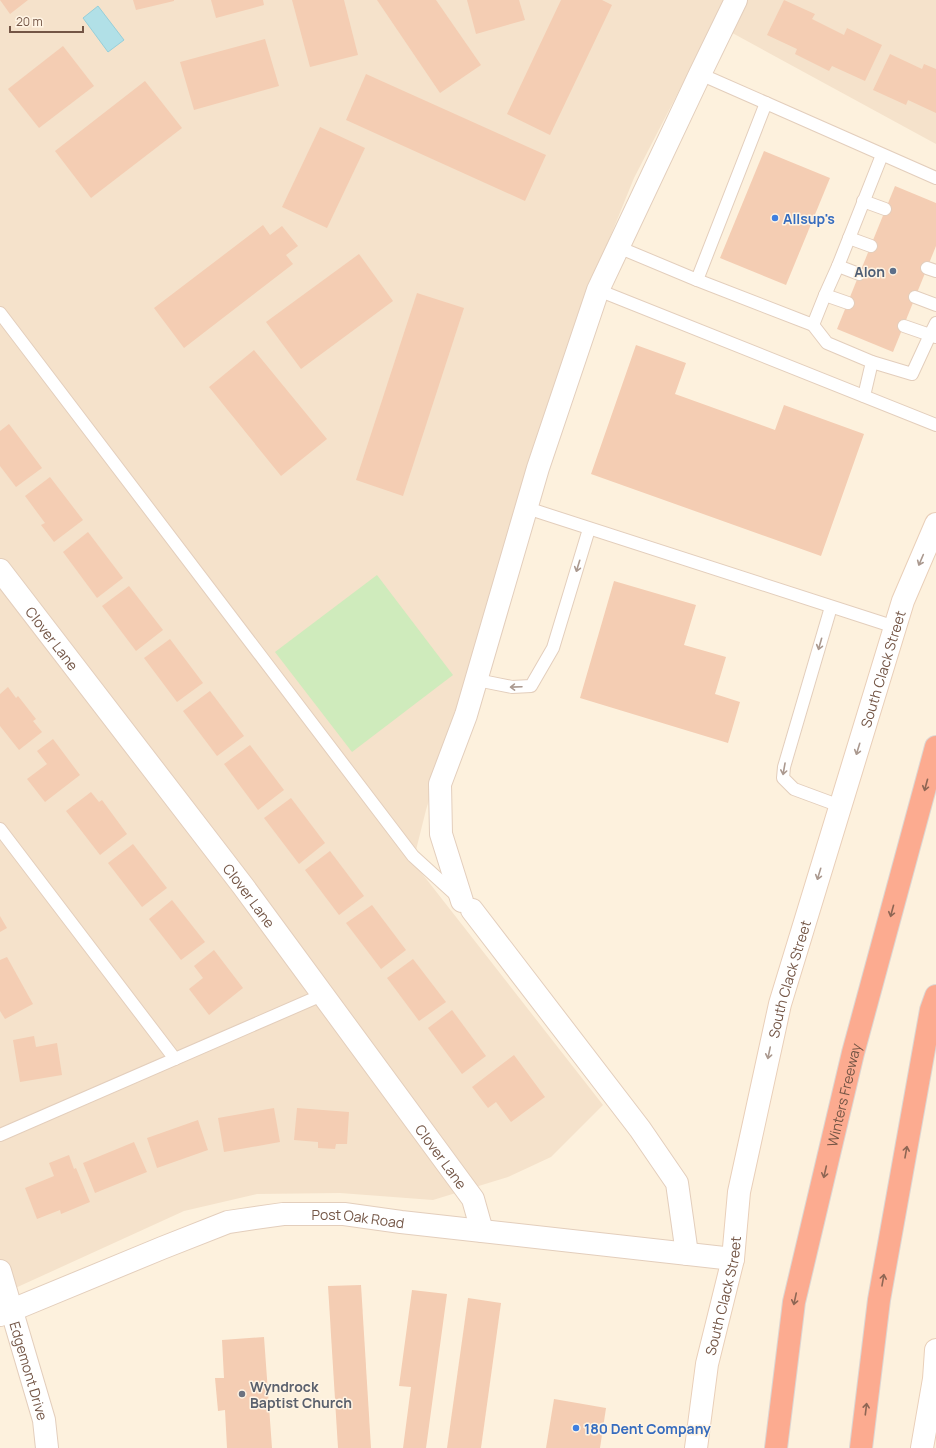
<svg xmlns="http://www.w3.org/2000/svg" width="936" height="1448" font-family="Manrope,sans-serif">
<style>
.residential{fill:#f5e2cb}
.green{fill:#cfebbc}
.water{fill:#b1e0e7;stroke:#97cfd9}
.building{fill:#f4cdb3}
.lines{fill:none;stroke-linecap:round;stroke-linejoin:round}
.service-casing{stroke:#e3cebc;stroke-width:14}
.minor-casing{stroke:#e3cebc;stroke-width:24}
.secondary-casing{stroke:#e9cfb9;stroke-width:24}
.motorway-casing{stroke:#ddd6d2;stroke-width:24}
.service{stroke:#fff;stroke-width:12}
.minor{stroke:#fff;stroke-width:22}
.secondary{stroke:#fff;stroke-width:22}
.motorway{stroke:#fcab90;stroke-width:22}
.oneway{stroke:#ab998f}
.oneway2{stroke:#8e6654}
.shop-dot{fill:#3f7fe0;stroke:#fff4e4;stroke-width:1.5}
.service-dot{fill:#5c6f8a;stroke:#fff4e4;stroke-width:1.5}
.worship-dot{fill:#6b7280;stroke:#fff4e4;stroke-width:1.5}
.labels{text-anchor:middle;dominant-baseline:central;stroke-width:3;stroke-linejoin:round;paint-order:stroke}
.shop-label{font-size:14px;font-weight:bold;fill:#366cbe;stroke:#fff4e4;text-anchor:start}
.service-label{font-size:14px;font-weight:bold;fill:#4e5e75;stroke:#fff4e4;text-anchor:end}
.street-label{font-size:14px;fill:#735545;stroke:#fff4e4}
.worship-label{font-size:14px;font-weight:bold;fill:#5b616d;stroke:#fff4e4;text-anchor:start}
</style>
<rect width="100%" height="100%" fill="#fdf1dd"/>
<polygon class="residential" points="0,0 936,0 936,144 714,23 634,178 572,331 426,810 413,862 603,1105 551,1157 508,1177 433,1200 340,1193 257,1194 184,1211 0,1295"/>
<polygon class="green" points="377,575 453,675 352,752 275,652"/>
<polygon class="water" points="98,6 124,40 108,52 83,18"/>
<g class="building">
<polygon points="0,0 28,0 10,14"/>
<polygon points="133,0 174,0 174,1 136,10"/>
<polygon points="211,0 263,0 264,5 216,18"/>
<polygon points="292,0 344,0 358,55 310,67"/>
<polygon points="377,0 436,0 481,65 440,93"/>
<polygon points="467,0 519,0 525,20 476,34"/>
<polygon points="561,0 602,0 612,5 550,135 507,114"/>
<polygon points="784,0 815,14 812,19 844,35 847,28 882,45 865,81 832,66 829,71 795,54 797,49 767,35"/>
<polygon points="265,39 279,86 194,110 180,62"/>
<polygon points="63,46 94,86 39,128 8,89"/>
<polygon points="890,54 922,69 924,64 936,69 936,113 908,100 906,105 873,90"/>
<polygon points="366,74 546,155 525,201 346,120"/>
<polygon points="145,81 182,128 91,198 55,151"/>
<polygon points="320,127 365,148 327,228 282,207"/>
<polygon points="764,151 830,178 786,285 720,258"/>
<polygon points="895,186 936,203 936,246 893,352 837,329"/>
<polygon points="263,225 270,235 282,226 298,246 286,255 293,264 184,348 154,308"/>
<polygon points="359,254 393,301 301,369 266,322"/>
<polygon points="417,293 464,308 403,496 356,480"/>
<polygon points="636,345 686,363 675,394 775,430 784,405 864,434 821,556 591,474"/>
<polygon points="254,350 327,439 281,476 209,387"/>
<polygon points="9,424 42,468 16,487 0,466 0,431"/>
<polygon points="50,477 83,520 54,542 41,525 45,523 25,496"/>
<polygon points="88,532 123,578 97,598 63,552"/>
<polygon points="614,581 696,605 684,645 726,657 715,694 740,702 728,743 580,698"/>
<polygon points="129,586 163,630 136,651 102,606"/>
<polygon points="170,639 203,683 177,702 144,658"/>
<polygon points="8,687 16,698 18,696 36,719 33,721 42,732 19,750 0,726 0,694"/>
<polygon points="210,691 244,736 217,756 183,711"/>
<polygon points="53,739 80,775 45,802 27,779 47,764 37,751"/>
<polygon points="250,745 284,790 258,810 224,764"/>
<polygon points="91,792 99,802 102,800 127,834 100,855 66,811"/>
<polygon points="291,798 325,843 299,864 264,818"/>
<polygon points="133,844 167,888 142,907 108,863"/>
<polygon points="330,851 364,896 339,915 305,870"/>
<polygon points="172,900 205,942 181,960 149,919"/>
<polygon points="372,905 406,950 381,969 346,923"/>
<polygon points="0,916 7,928 0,932"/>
<polygon points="214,950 243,988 209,1015 189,989 203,978 194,966"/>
<polygon points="7,957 33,1004 5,1019 0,1011 0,960"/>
<polygon points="413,959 446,1002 419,1021 387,978"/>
<polygon points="452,1010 486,1056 462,1074 428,1028"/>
<polygon points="34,1036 36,1047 57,1043 62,1075 20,1082 13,1040"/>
<polygon points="514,1055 545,1097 511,1122 496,1102 488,1108 472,1087"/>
<polygon points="274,1108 280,1142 224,1152 218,1118"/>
<polygon points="297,1108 349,1112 347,1144 336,1144 335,1149 318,1148 318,1142 294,1140"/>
<polygon points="198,1120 208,1150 157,1168 147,1138"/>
<polygon points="134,1142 147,1172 95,1193 83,1163"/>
<polygon points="69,1155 74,1169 76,1168 90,1202 61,1214 60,1210 37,1219 25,1188 54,1176 49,1163"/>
<polygon points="361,1285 371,1448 338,1448 328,1286"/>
<polygon points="412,1290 447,1294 426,1448 403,1448 411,1387 399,1386"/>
<polygon points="468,1298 501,1303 481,1448 447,1448"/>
<polygon points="264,1337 272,1448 227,1448 225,1410 218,1411 215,1378 224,1378 222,1340"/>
<polygon points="554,1399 606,1408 600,1448 546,1448"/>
</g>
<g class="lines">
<defs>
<g id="service">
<polyline points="700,74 766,103"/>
<polyline points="863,201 885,209"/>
<polyline points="849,238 871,246"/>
<polyline points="618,247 697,280 766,103 936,178"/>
<polyline points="838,266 859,274"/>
<polyline points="927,268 936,271"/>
<polyline points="697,280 813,325 825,295 838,266 882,155"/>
<polyline points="598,290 936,425"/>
<polyline points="825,295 848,303"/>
<polyline points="915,297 936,305"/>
<polyline points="0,313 413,856 458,897"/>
<polyline points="936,323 930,335 936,337"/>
<polyline points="813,325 827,343 872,362 912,374 930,335 904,326"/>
<polyline points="864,396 872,362"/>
<polyline points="527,508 895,627"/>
<polyline points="831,607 784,767 783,778 794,789 840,806"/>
<polyline points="477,680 512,687 531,686 553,648 589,529"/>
<polyline points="0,829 175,1059"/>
<polyline points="0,1135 322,995"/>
</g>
<g id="minor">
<path id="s1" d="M0 570 243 886 473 1199 482 1231"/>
<polyline points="462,901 441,834 440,784 466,715 538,468 598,290 700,74 736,0"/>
<polyline points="472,910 640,1129 677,1183 687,1254"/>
<path id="s2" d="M0 1271 44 1420 47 1448"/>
<path id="s3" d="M0 1315 162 1248 228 1222 283 1214H344L401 1222 733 1259"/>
</g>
<g id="secondary">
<path id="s4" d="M696 1448 707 1364 733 1259 739 1192 780 1004 903 601 936 524"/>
<polyline points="922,1448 934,1379 936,1350"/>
</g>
<g id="motorway">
<path id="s5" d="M776 1448 794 1302 853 1053 936 747"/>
<polyline points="861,1448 879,1300 931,1010 936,996"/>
</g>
</defs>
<use href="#service" class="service-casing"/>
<use href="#minor" class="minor-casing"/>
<use href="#secondary" class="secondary-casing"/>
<use href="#motorway" class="motorway-casing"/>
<use href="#service" class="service"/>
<use href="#minor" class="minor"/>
<use href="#secondary" class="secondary"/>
<use href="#motorway" class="motorway"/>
</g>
<defs><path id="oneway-shaft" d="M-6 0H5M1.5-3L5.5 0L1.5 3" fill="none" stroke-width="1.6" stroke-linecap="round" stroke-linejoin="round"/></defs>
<g class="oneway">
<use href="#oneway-shaft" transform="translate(921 560) rotate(113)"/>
<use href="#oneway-shaft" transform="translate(578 566) rotate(107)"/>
<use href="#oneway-shaft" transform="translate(820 644) rotate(106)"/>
<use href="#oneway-shaft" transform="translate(516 687) rotate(178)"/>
<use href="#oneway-shaft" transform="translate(858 749) rotate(107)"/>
<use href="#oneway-shaft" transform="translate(784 769) rotate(100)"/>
<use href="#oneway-shaft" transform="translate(819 874) rotate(107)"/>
<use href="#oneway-shaft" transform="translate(769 1053) rotate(102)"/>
</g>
<g class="oneway2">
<use href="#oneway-shaft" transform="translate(926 785) rotate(105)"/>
<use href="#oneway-shaft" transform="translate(892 911) rotate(105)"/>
<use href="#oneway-shaft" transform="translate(906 1152) rotate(-80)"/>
<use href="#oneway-shaft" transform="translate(825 1172) rotate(103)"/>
<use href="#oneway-shaft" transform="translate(883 1280) rotate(-80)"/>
<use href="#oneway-shaft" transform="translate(795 1299) rotate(102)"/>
<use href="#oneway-shaft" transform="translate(866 1409) rotate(-83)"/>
</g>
<g class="shop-dot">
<circle cx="775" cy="218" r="4"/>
<circle cx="576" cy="1428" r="4"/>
</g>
<circle class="service-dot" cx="893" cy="271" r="4"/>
<circle class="worship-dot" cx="242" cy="1394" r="4"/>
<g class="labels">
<g class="shop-label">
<text x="783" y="218">Allsup's</text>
<text x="584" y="1428">180 Dent Company</text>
</g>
<g class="service-label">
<text x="885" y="271">Alon</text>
</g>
<g class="street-label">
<text stroke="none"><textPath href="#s1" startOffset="86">Clover Lane</textPath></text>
<text stroke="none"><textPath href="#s4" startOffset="803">South Clack Street</textPath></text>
<text stroke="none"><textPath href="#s1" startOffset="410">Clover Lane</textPath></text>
<text stroke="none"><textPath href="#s4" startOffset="479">South Clack Street</textPath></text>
<text stroke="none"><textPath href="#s5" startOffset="360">Winters Freeway</textPath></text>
<text stroke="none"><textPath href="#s1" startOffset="734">Clover Lane</textPath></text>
<text stroke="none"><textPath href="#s3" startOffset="377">Post Oak Road</textPath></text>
<text stroke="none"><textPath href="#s4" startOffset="155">South Clack Street</textPath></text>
<text stroke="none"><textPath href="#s2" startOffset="104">Edgemont Drive</textPath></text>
</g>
<g class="worship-label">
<text x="250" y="1386">Wyndrock<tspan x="250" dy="16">Baptist Church</tspan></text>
</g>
</g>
<path d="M10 26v6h73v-6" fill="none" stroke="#735545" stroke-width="2"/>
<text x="16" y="26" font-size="12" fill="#735545" stroke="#fff4e4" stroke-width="3" paint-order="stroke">20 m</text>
</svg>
